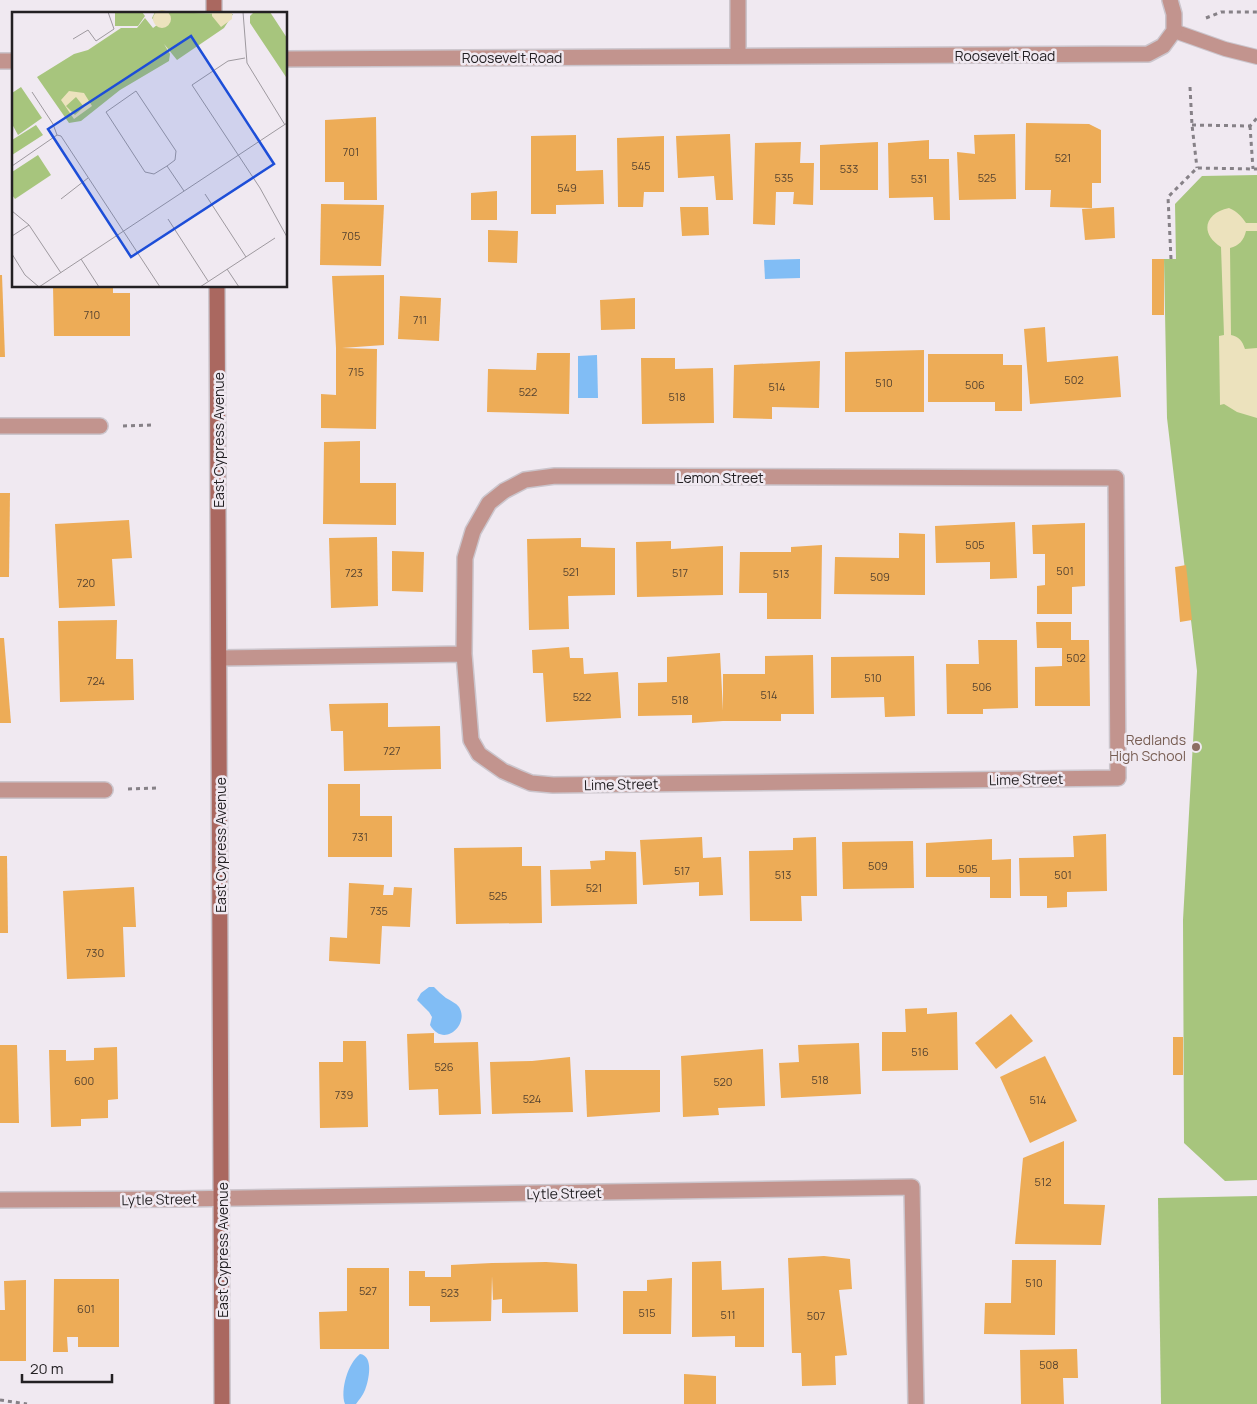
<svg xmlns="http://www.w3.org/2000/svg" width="1257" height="1404" font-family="Manrope,sans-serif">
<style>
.green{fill:#a7c57d}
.sand{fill:#ece2bd}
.water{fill:#81bdf5}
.building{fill:#edac57}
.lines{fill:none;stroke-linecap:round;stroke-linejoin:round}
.lane-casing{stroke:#cbc5cc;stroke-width:16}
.street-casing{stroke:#cbc5cc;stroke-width:18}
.secondary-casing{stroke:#cbc5cc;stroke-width:18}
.path{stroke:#868187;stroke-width:3;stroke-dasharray:4 4;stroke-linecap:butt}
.lane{stroke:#c2948e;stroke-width:14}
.street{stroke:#c2948e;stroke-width:15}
.secondary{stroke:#aa6860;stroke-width:15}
.education-dot{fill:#8d6e63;stroke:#f0e9f1;stroke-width:2}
.labels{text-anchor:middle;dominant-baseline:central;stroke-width:5;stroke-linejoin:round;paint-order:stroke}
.number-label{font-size:11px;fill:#564330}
.street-label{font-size:14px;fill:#232023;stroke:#f0e9f1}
.education-label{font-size:14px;fill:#785e54;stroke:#f0e9f1;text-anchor:end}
.inset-road{fill:none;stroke:#9e999f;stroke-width:1}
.view{fill:#1d4ed8;fill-opacity:0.15;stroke:#1d4ed8;stroke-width:2.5}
.inset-edge{fill:none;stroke:#232023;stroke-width:2.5}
</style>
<rect width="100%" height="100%" fill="#f0e9f1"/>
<g class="green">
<polygon points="1257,175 1257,1180 1225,1181 1184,1143 1183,920 1197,671 1167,418 1164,259 1176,259 1175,204 1202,176"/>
<polygon points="1257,1196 1257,1404 1161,1404 1158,1198"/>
</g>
<path class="sand" d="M1229 208C1238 212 1241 216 1246 223H1257V231H1246C1244 240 1239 246 1230 248L1231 335C1239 337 1242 340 1245 349L1257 348V418L1237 412 1224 404 1220 405 1219 336 1224 335 1221 247C1199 233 1205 213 1229 208Z"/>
<g class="water">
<polygon points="800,259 800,278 765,279 764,260"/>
<polygon points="597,355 598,398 578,398 578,356"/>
<path d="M429 987H434C438 991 442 995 446 998 451 1001 456 1003 459 1007 470 1024 444 1049 430 1025L432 1017 429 1012 417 1000 421 993Z"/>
<path d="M360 1354C374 1356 369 1380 365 1390 363 1395 359 1400 356 1404H345C340 1390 348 1363 360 1354Z"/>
</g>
<g class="building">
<polygon points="376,117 377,200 344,200 344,182 325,182 325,120"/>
<polygon points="1026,123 1089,124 1101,130 1101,183 1092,183 1092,208 1050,207 1051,190 1025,190"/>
<polygon points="730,134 733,200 716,200 714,176 678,178 676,136"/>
<polygon points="1015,134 1016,199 959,200 957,152 975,154 974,135"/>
<polygon points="576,135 576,171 603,170 604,204 556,205 556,214 531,214 531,136"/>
<polygon points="664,136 664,192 644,192 643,207 618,207 617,138"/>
<polygon points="929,140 929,159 949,159 950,220 934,220 933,197 889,198 888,143"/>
<polygon points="801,142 800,163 814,163 813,205 793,204 794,192 776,192 775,225 753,224 755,143"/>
<polygon points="878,142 878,190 820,190 820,145"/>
<polygon points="497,191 497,220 471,220 471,193"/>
<polygon points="321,204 384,205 381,266 320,265"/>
<polygon points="680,207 708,207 709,235 682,236"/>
<polygon points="1114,207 1115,238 1085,240 1082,209"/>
<polygon points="488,230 518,231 517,263 488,262"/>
<rect x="1152" y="259" width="12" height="56"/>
<polygon points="0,275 2,275 5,357 0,357"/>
<polygon points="384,275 384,345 342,348 377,349 376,429 321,428 321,394 336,395 336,348 332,276"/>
<polygon points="53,286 113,286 113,293 130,293 130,336 54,336"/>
<polygon points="400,296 441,298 439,341 398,339"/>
<polygon points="635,298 635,329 601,330 600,300"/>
<polygon points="1045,327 1047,362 1118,356 1121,397 1030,404 1024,329"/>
<polygon points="924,350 924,412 845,412 845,352"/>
<polygon points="537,353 570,353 569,414 487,412 488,369 536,370"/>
<polygon points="928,354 1003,354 1003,365 1022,365 1022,411 995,411 995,402 928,402"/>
<polygon points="641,358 675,358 675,369 713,368 714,423 642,424"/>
<polygon points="820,361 819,408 772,407 772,419 733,418 734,365"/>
<polygon points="360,441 360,483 396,483 396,525 323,524 324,442"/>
<polygon points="0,493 10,493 9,577 0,577"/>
<polygon points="129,520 132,558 112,559 115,606 59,608 55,524"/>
<polygon points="1015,522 1017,578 990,579 990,562 936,563 935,526"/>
<polygon points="1085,523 1085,586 1072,587 1072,614 1037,614 1037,586 1045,585 1045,554 1033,554 1032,525"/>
<polygon points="899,533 925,534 925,595 834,594 835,557 899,558"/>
<polygon points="377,537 378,606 331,608 329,538"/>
<polygon points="581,538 581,547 615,548 615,595 568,596 569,629 529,630 527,539"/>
<polygon points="671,541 671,549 723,546 723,595 637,597 636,542"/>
<polygon points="822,545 821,619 767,619 767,593 739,593 740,552 791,552 791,547"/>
<polygon points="392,551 424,552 423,592 392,591"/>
<polygon points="1186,565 1192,620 1180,622 1175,567"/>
<polygon points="117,620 116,659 133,659 134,700 60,702 58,621"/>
<polygon points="1036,622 1071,622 1071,640 1089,640 1090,706 1035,706 1035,667 1062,666 1062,648 1037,648"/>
<polygon points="0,638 4,638 11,723 0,723"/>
<polygon points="978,640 1017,640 1018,708 983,709 983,714 947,714 946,664 979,664"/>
<polygon points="569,647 570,658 583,658 584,674 618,672 621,718 546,722 543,673 533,673 532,650"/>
<polygon points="720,653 723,711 723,674 765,674 765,656 813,655 814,714 781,714 781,721 723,721 692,723 692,715 638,716 638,683 667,682 667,657"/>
<polygon points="914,656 915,716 885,717 884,697 831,698 831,657"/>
<polygon points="388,703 388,727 440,726 441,769 344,771 343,731 331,731 329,704"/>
<polygon points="328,784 360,784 360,816 392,816 392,857 328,857"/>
<polygon points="1106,834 1107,891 1067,892 1067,907 1047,908 1047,896 1020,896 1019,858 1074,857 1073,836"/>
<polygon points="702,837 703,858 721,857 723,895 699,896 699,882 643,885 640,840"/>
<polygon points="816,837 817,896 801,896 802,921 750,921 749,851 793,850 793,838"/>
<polygon points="992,839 992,860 1011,859 1011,898 990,898 990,877 926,877 926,843"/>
<polygon points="913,841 914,888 843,889 842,842"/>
<polygon points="522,847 522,866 541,866 542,923 456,924 454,848"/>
<polygon points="605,851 636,852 637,904 551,906 550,870 591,869 590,861 605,860"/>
<polygon points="0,856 7,856 8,933 0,933"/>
<polygon points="349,883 384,885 383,895 393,895 394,887 412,888 410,927 382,926 380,964 329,961 330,937 347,938"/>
<polygon points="134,887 136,927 123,927 125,977 67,979 63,891"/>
<polygon points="927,1008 927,1014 957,1012 958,1070 882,1071 882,1032 906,1032 905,1009"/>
<polygon points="1011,1014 1033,1041 996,1069 975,1043"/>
<polygon points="434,1033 434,1043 478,1042 481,1114 439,1115 438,1089 409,1090 407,1034"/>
<rect x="1173" y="1037" width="10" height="38"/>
<polygon points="343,1041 366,1041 368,1127 320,1128 319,1062 343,1062"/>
<polygon points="859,1043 861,1094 781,1098 779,1063 799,1062 798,1045"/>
<polygon points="0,1045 17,1045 19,1123 0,1123"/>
<polygon points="117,1047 118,1099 108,1100 108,1118 81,1119 81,1126 51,1127 49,1050 66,1050 66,1061 94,1060 94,1048"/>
<polygon points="763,1049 765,1106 718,1108 719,1115 683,1117 681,1056"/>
<polygon points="1045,1056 1077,1121 1030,1143 1000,1077"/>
<polygon points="570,1057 573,1112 492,1114 490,1062 532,1061"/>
<polygon points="585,1070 660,1070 660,1112 587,1117"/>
<polygon points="1064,1141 1064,1204 1105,1205 1101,1245 1015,1244 1023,1158"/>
<polygon points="824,1256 850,1259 852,1289 839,1290 847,1355 835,1356 836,1385 802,1386 801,1353 792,1353 788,1258"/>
<polygon points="1012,1260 1056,1260 1055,1335 984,1334 985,1303 1011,1303"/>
<polygon points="721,1261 722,1290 764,1288 764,1347 735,1347 735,1336 692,1337 692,1262"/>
<polygon points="546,1262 577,1264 578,1312 502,1313 502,1299 493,1300 492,1276 491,1321 430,1322 430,1306 409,1306 409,1271 425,1271 425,1277 451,1277 451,1265 492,1263"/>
<polygon points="347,1268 389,1268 389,1349 320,1349 319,1312 347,1311"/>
<polygon points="672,1278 671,1334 623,1334 623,1291 647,1291 647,1280"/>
<polygon points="54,1279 119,1279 119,1347 78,1347 78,1337 67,1337 68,1352 53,1352"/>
<polygon points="26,1280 26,1361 0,1361 0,1310 5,1310 4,1281"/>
<polygon points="1077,1349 1078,1378 1063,1378 1064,1404 1021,1404 1020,1350"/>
<polygon points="684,1374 716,1376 716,1404 684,1404"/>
</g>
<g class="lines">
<defs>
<polyline id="lane" points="1174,31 1225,49 1257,57"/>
<g id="street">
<polyline points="738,56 738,0"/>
<polyline points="286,59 1148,54 1163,46 1174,31 1174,14 1170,0"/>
<polyline points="0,61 14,61"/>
<polyline points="0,426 100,426"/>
<polyline points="219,658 464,654 471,740 479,754 503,771 519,778 531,783 553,785 1118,778 1116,478 555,476 525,480 504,491 489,503 473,531 465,558 464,654"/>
<polyline points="0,790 105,790"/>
<polyline points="0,1200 180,1199 912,1187 916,1404"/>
</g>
<g id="secondary">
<polyline points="214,0 214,14"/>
<polyline points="217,286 222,1404"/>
</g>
</defs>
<use href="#lane" class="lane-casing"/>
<use href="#street" class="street-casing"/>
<use href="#secondary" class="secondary-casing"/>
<g class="path">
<polyline points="1206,18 1221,12 1257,12"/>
<polyline points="1190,87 1192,125 1197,168"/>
<polyline points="1192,125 1250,126 1257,118"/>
<polyline points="1250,126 1253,169"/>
<polyline points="1171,259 1168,197 1197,168 1257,169"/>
<polyline points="123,426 154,425"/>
<polyline points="128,789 158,788"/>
<polyline points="0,1400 27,1404"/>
</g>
<use href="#lane" class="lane"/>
<use href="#street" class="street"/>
<use href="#secondary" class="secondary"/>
</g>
<circle class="education-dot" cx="1196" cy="747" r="5"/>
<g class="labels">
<g class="number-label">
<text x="351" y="151">701</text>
<text x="1063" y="157">521</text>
<text x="641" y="165">545</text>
<text x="849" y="168">533</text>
<text x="784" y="177">535</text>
<text x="987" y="177">525</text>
<text x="919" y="178">531</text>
<text x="567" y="187">549</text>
<text x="351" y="235">705</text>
<text x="92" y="314">710</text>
<text x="420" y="319">711</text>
<text x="356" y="371">715</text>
<text x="1074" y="379">502</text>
<text x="884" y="382">510</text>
<text x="975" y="384">506</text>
<text x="777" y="386">514</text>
<text x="528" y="391">522</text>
<text x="677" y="396">518</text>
<text x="975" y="544">505</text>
<text x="1065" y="570">501</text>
<text x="571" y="571">521</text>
<text x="354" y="572">723</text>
<text x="680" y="572">517</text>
<text x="781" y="573">513</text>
<text x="880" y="576">509</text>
<text x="86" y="582">720</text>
<text x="1076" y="657">502</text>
<text x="873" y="677">510</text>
<text x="96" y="680">724</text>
<text x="982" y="686">506</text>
<text x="769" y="694">514</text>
<text x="582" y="696">522</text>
<text x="680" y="699">518</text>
<text x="392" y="750">727</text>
<text x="360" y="836">731</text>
<text x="878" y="865">509</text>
<text x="968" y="868">505</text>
<text x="682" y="870">517</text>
<text x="783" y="874">513</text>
<text x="1063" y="874">501</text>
<text x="594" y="887">521</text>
<text x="498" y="895">525</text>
<text x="379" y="910">735</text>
<text x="95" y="952">730</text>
<text x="920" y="1051">516</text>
<text x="444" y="1066">526</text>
<text x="820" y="1079">518</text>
<text x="84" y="1080">600</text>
<text x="723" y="1081">520</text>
<text x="344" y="1094">739</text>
<text x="532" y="1098">524</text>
<text x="1038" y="1099">514</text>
<text x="1043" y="1181">512</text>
<text x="1034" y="1282">510</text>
<text x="368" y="1290">527</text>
<text x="450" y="1292">523</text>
<text x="86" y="1308">601</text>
<text x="647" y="1312">515</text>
<text x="728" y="1314">511</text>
<text x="816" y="1315">507</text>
<text x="1049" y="1364">508</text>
</g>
<g class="street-label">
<text x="1005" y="55">Roosevelt Road</text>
<text x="512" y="57">Roosevelt Road</text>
<text transform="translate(218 440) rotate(-90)">East Cypress Avenue</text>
<text x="720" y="477">Lemon Street</text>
<text transform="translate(1026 779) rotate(-1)">Lime Street</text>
<text transform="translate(621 784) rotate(-1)">Lime Street</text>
<text transform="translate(220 845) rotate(-90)">East Cypress Avenue</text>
<text transform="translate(564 1193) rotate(-1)">Lytle Street</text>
<text transform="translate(159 1199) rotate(-1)">Lytle Street</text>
<text transform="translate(222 1250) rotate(-90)">East Cypress Avenue</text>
</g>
<g class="education-label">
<text x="1186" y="739">Redlands<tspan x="1186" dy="16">High School</tspan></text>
</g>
</g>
<g transform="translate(12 12)">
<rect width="275" height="275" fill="#f0e9f1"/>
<path d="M103 0H130L133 4 126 14H103ZM143 0 221 2 212 16 165 48 152 32 158 42 157 49 108 78 69 109 57 111 25 65 62 42 76 38 109 16H125L133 6 141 16 145 13 140 6ZM242 0H258L275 26 274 65 238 11V4ZM9 75 30 106 6 123 0 112V81ZM24 113 31 123 0 143V128ZM26 143 39 163 3 187 0 183V160Z" fill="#a7c57d"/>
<path d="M141 7a9 9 0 1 1 18 0a9 9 0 1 1-18 0ZM220 0V7L209 15 200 4V0ZM57 79 72 81 80 94 62 107 49 88ZM64 85 72 95 63 103 54 94Z" fill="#ece2bd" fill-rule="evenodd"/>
<path class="inset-road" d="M231 0 235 51 273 113M61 27 76 18 84 29 102 17 96 0M233 46 216 49 180 73 248 176 275 225M20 80 41 112 45 123 49 124 148 275M0 154 45 123M155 154 142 162 133 160 94 100 124 79 164 139 163 148 155 154 172 179M193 182 234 245M49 187 76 166M0 199 17 213 49 261M156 207 196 269M0 224 17 213M0 242 13 263 27 275M69 247 87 275M215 257 227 275M27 275 275 111M188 275 263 226"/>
<path class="view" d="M179 24 262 152 119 245 36 117Z"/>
<rect width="275" height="275" class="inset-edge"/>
</g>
<path d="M22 1374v8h90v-8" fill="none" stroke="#232023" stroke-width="2.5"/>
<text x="30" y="1374" font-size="15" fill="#232023" stroke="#f0e9f1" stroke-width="4" paint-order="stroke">20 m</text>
</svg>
